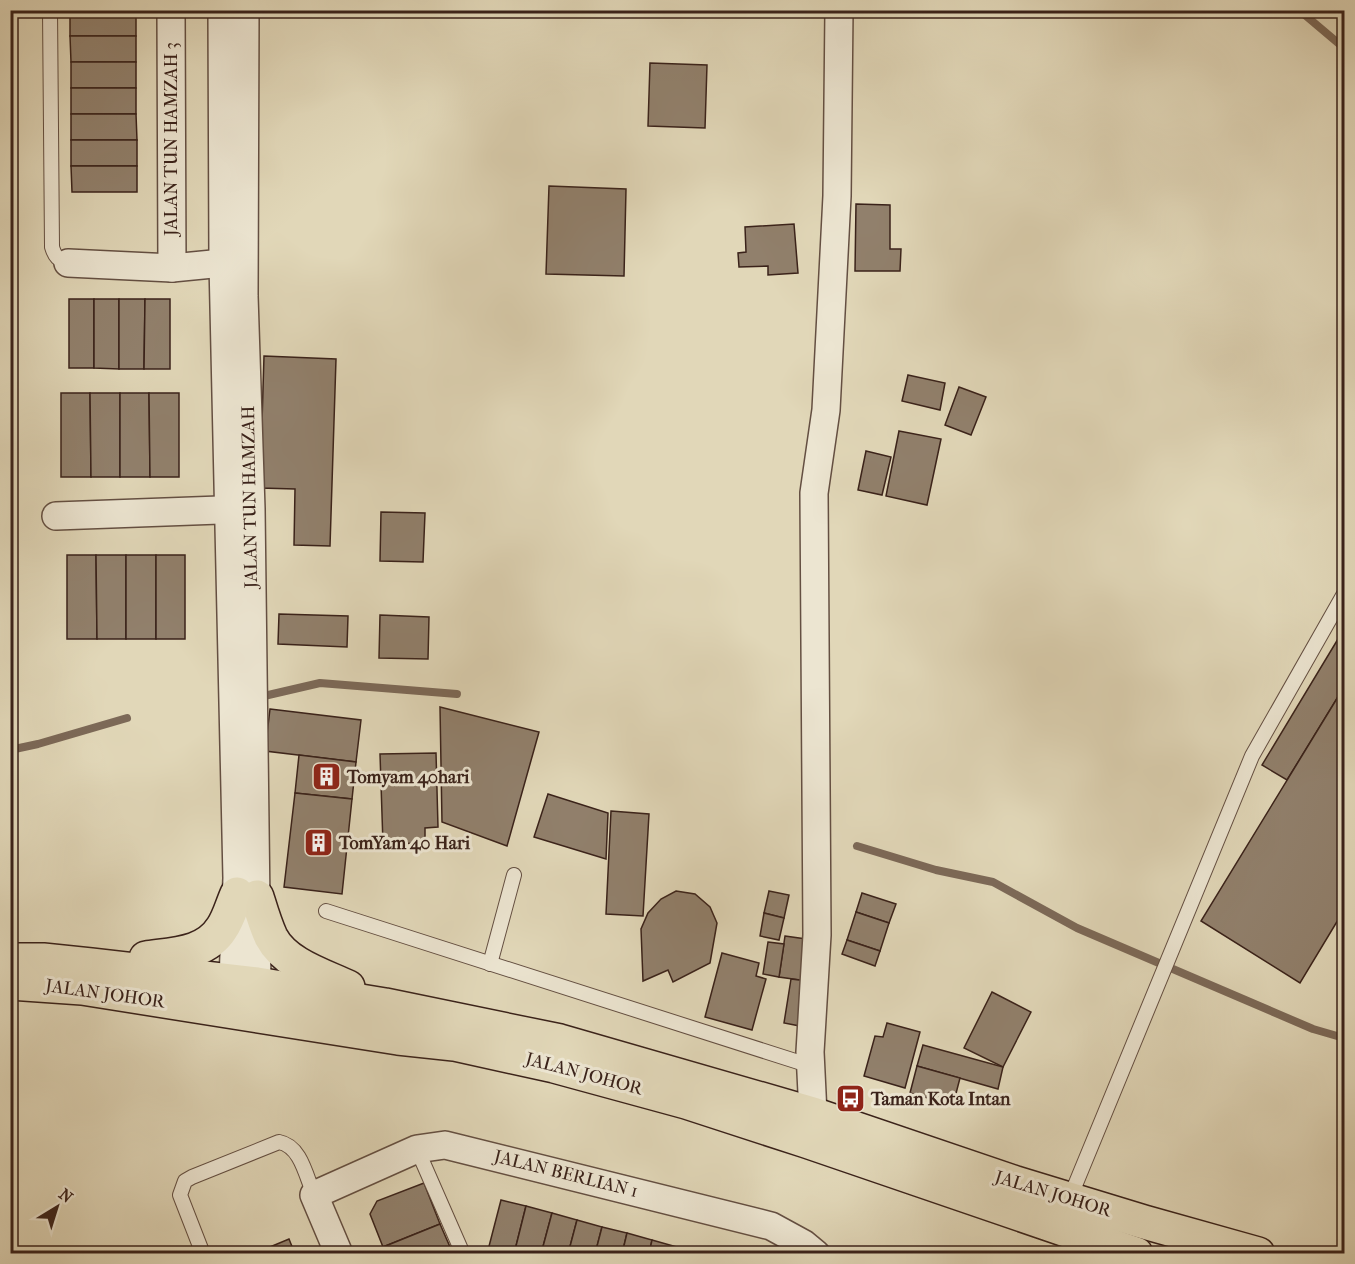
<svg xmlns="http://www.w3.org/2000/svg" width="1355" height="1264" font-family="'IM FELL French Canon',serif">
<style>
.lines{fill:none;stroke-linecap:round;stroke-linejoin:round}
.stream{stroke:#7c6958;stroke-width:8}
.building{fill:#91806c;stroke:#3a221a;stroke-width:1.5}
.service-casing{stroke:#644f42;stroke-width:16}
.minor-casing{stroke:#644f42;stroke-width:30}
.trunk-casing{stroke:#3a221a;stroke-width:36}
.service{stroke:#ece5d1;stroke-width:14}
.minor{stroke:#ece5d1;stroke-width:27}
.trunk{stroke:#e1d7b8;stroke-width:33}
.labels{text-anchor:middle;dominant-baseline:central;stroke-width:6;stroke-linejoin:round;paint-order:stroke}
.street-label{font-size:18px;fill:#3a221a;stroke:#ece5d1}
.poi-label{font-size:18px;font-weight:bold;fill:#3a221a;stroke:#ece5d1;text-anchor:start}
</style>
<rect width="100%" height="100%" fill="#e1d7b8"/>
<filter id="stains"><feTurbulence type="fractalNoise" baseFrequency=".00333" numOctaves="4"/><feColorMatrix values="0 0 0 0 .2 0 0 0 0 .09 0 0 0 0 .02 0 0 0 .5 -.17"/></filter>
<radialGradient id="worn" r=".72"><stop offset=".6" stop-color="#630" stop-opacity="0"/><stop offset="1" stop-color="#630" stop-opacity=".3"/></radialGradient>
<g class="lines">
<g class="stream">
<polyline points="1299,10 1344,48"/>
<polyline points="264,696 320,683 457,694"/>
<polyline points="10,750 38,744 127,718"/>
<polyline points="857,846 936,870 993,882 1077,928 1313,1029 1344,1038"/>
</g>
</g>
<g class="building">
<rect x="70" y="10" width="66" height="26"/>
<polygon points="70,36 136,36 136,62 71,62"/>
<rect x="71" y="62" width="65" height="26"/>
<polygon points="650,63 707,65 705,128 648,126"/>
<rect x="71" y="88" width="65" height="26"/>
<polygon points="71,114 136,114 137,140 71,140"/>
<rect x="71" y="140" width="66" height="26"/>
<polygon points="71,166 137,166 137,192 72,192"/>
<polygon points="549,186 626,189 624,276 546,274"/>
<polygon points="856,204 890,205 890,249 901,249 900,271 855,271"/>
<polygon points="794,224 798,273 768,275 768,266 739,267 738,253 746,252 745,227"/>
<rect x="69" y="299" width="25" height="69"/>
<polygon points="94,299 119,299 119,369 94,368"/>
<polygon points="119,299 145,299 144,369 119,369"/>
<polygon points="145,299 170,299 170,369 144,369"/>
<polygon points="264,356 336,359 330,546 294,545 295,489 260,488"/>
<polygon points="908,375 945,383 940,410 902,401"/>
<polygon points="959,387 986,397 971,435 945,425"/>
<polygon points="61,393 90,393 91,477 61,477"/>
<polygon points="90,393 120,393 120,477 91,477"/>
<polygon points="120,393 149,393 150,477 120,477"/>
<polygon points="149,393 179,393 179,477 150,477"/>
<polygon points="899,431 941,439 927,505 886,496"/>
<polygon points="866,451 891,457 882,495 858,490"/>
<polygon points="381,512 425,513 423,562 380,561"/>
<polygon points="67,555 96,555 97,639 67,639"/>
<polygon points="96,555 126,555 126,639 97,639"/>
<rect x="126" y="555" width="30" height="84"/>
<rect x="156" y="555" width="29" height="84"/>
<polygon points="279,614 348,616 347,647 278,644"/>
<polygon points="380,615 429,617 428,659 379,658"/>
<polygon points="1344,629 1344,687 1287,780 1262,765"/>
<polygon points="1344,687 1344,910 1300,983 1201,921"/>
<polygon points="440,707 539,732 507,846 442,822"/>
<polygon points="270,709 361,720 356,762 265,751"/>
<polygon points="436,753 438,827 425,828 425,843 383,844 380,754"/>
<polygon points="299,755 356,762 352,799 295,793"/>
<polygon points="295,793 352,799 342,894 284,887"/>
<polygon points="548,794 608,813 606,859 534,837"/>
<polygon points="611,811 649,814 643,916 606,914"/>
<polygon points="676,891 695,894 710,907 717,923 710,963 673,982 668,970 643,981 641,929 648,913 661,899"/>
<polygon points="769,891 789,895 784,918 764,913"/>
<polygon points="862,893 896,904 889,923 856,912"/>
<polygon points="856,912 889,923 880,951 847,940"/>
<polygon points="764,913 784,918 779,940 760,936"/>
<polygon points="785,936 813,940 807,981 779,977"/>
<polygon points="847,940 880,951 875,966 842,954"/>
<polygon points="768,942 784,944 779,977 763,974"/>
<polygon points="722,953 759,963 756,976 766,979 752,1030 705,1017"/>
<polygon points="791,979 807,981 800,1026 784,1023"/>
<polygon points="992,992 1031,1012 1003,1067 964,1048"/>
<polygon points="887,1023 920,1032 905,1088 864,1076 875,1036 883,1037"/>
<polygon points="923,1045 1003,1067 998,1089 917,1066"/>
<polygon points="917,1066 960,1078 953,1105 910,1093"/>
<polygon points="424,1183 440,1224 383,1247 370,1214 377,1201"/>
<polygon points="501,1200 526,1206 514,1254 487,1254"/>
<polygon points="526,1206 552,1213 541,1254 514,1254"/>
<polygon points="552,1213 577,1220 568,1254 541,1254"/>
<polygon points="577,1220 602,1227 595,1254 568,1254"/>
<polygon points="440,1224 450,1247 436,1254 386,1254 383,1247"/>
<polygon points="602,1227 627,1233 622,1254 595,1254"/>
<polygon points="627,1233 652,1240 649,1254 622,1254"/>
<polygon points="289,1239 295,1254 253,1254"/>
<polygon points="652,1240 677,1247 676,1254 649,1254"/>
<polygon points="450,1247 453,1254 436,1254"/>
<polygon points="677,1247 703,1253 703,1254 676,1254"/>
</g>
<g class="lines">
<defs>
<g id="service">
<path d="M50 10 52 247C55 257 58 260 68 263"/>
<polyline points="326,911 811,1066"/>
<polyline points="490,964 514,875"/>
<polyline points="417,1149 463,1254"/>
<polyline points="1069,1200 1252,756 1344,594"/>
<path d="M203 1254 180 1195 185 1181 192 1177 279 1142C301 1146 306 1176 314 1195"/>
</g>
<g id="minor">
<polyline points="171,10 172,268"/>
<polyline points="222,10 223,263 237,878 233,980"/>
<polyline points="245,10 244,296 251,509 257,984"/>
<polyline points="68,263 172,268 223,263 241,263"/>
<polyline points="56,516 247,509"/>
<polyline points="813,1114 810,1052 817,935 814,493 826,410 837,196 839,10"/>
<polyline points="339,1254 314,1195 417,1149 445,1145 771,1226 804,1244 816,1254"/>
</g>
<g id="trunk">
<path d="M257 897C261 910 265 924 271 937 285 964 322 975 348 987"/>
<path d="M146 958C174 954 206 954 222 928 229 918 232 905 237 894"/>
<polyline points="10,960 43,960 91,965 257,984 385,1005 560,1041 813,1114 1016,1183 1144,1222 1258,1254"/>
<polyline points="10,983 82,988 398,1038 454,1044 554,1066 686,1102 806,1141 1136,1254"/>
</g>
</defs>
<use href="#service" class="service-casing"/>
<use href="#minor" class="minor-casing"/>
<use href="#trunk" class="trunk-casing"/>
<use href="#service" class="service"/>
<use href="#minor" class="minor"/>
<use href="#trunk" class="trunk"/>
</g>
<defs>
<symbol id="building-square" viewBox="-11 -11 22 22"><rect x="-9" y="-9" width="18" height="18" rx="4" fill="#8f2418" stroke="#ece5d1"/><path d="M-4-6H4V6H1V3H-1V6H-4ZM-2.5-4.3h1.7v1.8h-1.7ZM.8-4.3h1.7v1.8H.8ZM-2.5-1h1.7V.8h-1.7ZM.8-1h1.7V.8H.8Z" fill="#fff"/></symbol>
<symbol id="bus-square" viewBox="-11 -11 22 22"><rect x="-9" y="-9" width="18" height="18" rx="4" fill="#8f2418" stroke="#ece5d1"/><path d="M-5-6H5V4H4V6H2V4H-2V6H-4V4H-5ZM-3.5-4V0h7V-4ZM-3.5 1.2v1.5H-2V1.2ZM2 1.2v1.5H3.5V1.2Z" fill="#fff"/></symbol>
</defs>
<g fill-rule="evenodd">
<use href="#building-square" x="310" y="760" width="33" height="33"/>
<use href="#building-square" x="302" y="826" width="33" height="33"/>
<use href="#bus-square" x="834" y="1082" width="33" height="33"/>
</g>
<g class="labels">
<g class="street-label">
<text transform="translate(171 139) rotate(-90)">JALAN TUN HAMZAH 3</text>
<text transform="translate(250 497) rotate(-91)">JALAN TUN HAMZAH</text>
<text transform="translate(105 994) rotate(8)">JALAN JOHOR</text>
<text transform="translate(584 1074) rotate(15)">JALAN JOHOR</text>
<text transform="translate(566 1174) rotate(14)">JALAN BERLIAN 1</text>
<text transform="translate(1053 1194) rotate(17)">JALAN JOHOR</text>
</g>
<g class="poi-label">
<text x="347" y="777">Tomyam 40hari</text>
<text x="339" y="843">TomYam 40 Hari</text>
<text x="871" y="1099">Taman Kota Intan</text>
</g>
</g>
<rect width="1355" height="1264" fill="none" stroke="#e1d7b8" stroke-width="36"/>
<rect x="12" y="12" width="1331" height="1240" fill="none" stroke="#3a221a" stroke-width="3"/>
<rect x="18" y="18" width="1319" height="1228" fill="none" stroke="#3a221a" stroke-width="1.5"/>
<g transform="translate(57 1207) rotate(38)" stroke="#ece5d1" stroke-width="4.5" paint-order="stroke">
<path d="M0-4.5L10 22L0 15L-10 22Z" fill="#3a221a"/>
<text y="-9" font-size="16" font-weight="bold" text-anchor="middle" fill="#3a221a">N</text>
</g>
<rect width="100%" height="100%" filter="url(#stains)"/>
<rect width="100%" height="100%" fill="url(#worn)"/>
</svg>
